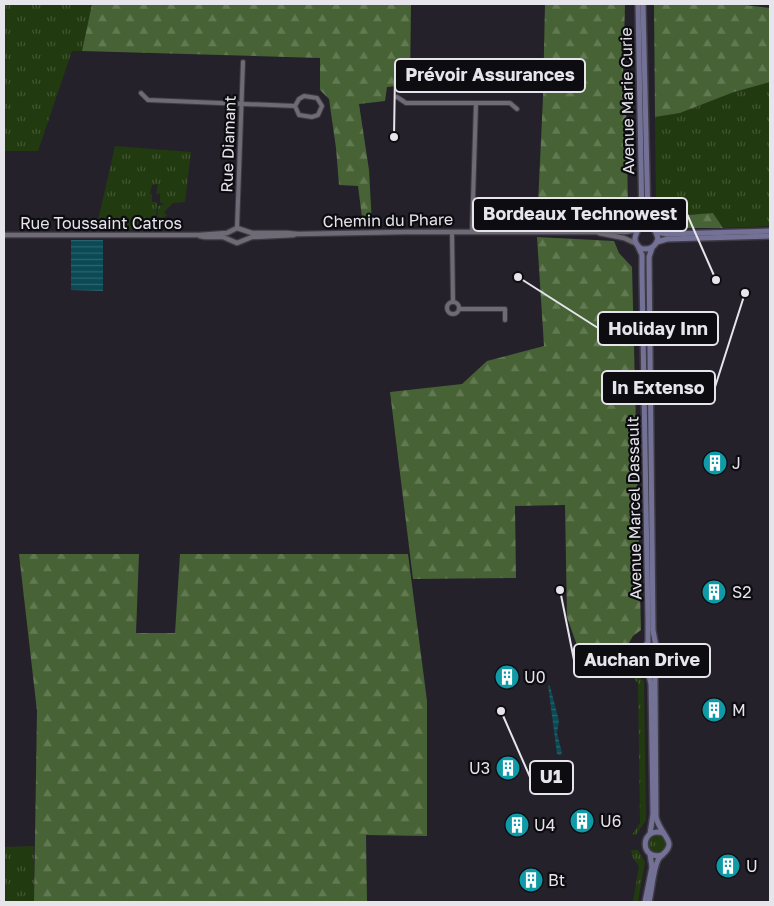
<svg xmlns="http://www.w3.org/2000/svg" width="774" height="906" font-family="'Golos Text',sans-serif">
<style>
.grass{fill:url(#grass-tufts)}
.forest{fill:url(#forest-firs)}
.water{fill:url(#water-rules)}
.lines{fill:none;stroke-linecap:round;stroke-linejoin:round}
.minor-casing{stroke:#3e3b44;stroke-width:6}
.tertiary-casing{stroke:#3e3b44;stroke-width:7}
.secondary-casing{stroke:#3e3b44;stroke-width:8}
.minor{stroke:#6e6a76;stroke-width:4}
.tertiary{stroke:#6e6a76;stroke-width:4.5}
.secondary{stroke:#737195;stroke-width:5}
.labels{text-anchor:middle;dominant-baseline:central;stroke-width:4.5;stroke-linejoin:round;paint-order:stroke}
.street-label{font-size:16px;fill:#e7e5ec;stroke:#0d0c10}
.poi-label{font-size:16px;fill:#e7e5ec;stroke:#0d0c10;text-anchor:start}
.leader{fill:none;stroke:#e7e5ec;stroke-width:2}
.callout-dot{fill:#e7e5ec;stroke:#0d0c10;stroke-width:2}
.callout{fill:#0d0c10;stroke:#e7e5ec;stroke-width:2}
.callout-label{font-size:18px;text-anchor:middle;font-weight:bold;fill:#e7e5ec}
</style>
<defs>
<pattern id="grass-tufts" width="24" height="20" patternUnits="userSpaceOnUse" patternTransform="scale(1.25)"><rect width="24" height="20" fill="#223a0f"/><path d="M3 7l-1-3M5 7V3M7 7l1-3M15 17l-1-3M17 17v-4M19 17l1-3" fill="none" stroke="#425632"/></pattern>
<pattern id="forest-firs" width="22" height="20" patternUnits="userSpaceOnUse" patternTransform="scale(1.25)"><rect width="22" height="20" fill="#476335"/><path d="M5 1l3.5 6h-7zM16 11l3.5 6h-7z" fill="#627952"/></pattern>
<pattern id="water-rules" width="6" height="5" patternUnits="userSpaceOnUse" patternTransform="scale(1.25)"><rect width="6" height="5" fill="#0a4a54"/><path d="M0 2.5h6" fill="none" stroke="#2e646d"/></pattern>
</defs>
<rect width="100%" height="100%" fill="#24212b"/>
<g class="grass">
<polygon points="4,4 92,4 82,51 72,51 38,151 4,151"/>
<path d="M770 82V226L723 228 713 213C692 215 674 217 656 204L655 117 680 113 734 92Z"/>
<polygon points="115,146 191,152 185,202 173,203 164,212 167,215 163,219 167,223 169,222 176,223 176,229 156,229 158,206 164,205 160,202 160,194 156,194 158,184 152,185 150,194 152,194 152,202 157,202 155,230 96,229"/>
<polygon points="633,669 636,675 644,681 644,685 646,820 636,835 632,835 640,823 638,683 632,677 627,670"/>
<circle cx="657" cy="844" r="9"/>
<polygon points="34,846 34,902 4,902 4,847"/>
<polygon points="631,850 638,850 645,862 638,902 633,902 639,866 633,858"/>
</g>
<g class="forest">
<polygon points="92,4 411,4 410,85 387,87 385,101 359,104 369,170 372,225 363,225 358,186 339,185 336,148 329,99 320,90 320,58 82,51"/>
<polygon points="545,4 625,4 623,78 626,105 628,206 616,226 537,226 543,97"/>
<polygon points="654,4 736,4 770,8 770,82 734,92 680,113 655,117"/>
<polygon points="666,211 688,215 713,213 723,228 680,228"/>
<polygon points="537,237 614,241 619,253 632,267 641,630 633,636 626,648 582,660 567,617 565,505 515,506 516,578 413,579 390,392 462,384 487,361 544,346"/>
<polygon points="19,554 139,554 136,633 175,633 180,554 408,554 427,701 427,836 366,835 367,902 34,902 37,711"/>
</g>
<g class="water">
<polygon points="71,240 103,240 103,291 71,290"/>
<polygon points="548,685 550,686 559,721 557,733 562,753 560,755 557,754"/>
</g>
<g class="lines">
<defs>
<g id="minor">
<polyline points="141,93 148,100 295,106 299,115 312,117 318,115 322,106 317,98 304,96 299,99 295,106"/>
<polyline points="397,97 406,103 510,103 517,109"/>
<polyline points="237,228 243,62"/>
<polyline points="452,232 453,302"/>
<polyline points="472,232 476,103"/>
<circle cx="453" cy="308" r="6"/>
<polyline points="459,309 505,309 505,320"/>
</g>
<g id="tertiary">
<polyline points="599,233 624,238 635,243"/>
<path d="M4 235H199L227 233 237 228 252 233H287L298 234 405 232H598C612 229 626 236 639 228"/>
<polyline points="200,236 205,237 223,237 237,243 252,237 294,235"/>
</g>
<g id="secondary">
<path d="M638 4 642 221C639 232 629 238 640 248 649 251 656 247 658 238L655 230 647 226 639 228"/>
<polyline points="643,4 648,220 652,227"/>
<polyline points="656,232 667,234 770,231"/>
<polyline points="657,242 667,239 770,236"/>
<polyline points="638,246 642,255 642,275 648,620 648,642 640,654 640,661 649,676 651,684 653,814 650,834"/>
<polyline points="652,248 649,257 653,630 656,647"/>
<path d="M645 649 656 647C671 656 662 675 646 670"/>
<path d="M662 855C639 861 640 826 663 833"/>
<polyline points="645,902 652,867 650,854"/>
<path d="M649 902C652 890 653 870 658 860 661 854 669 852 669 844 669 838 658 828 656 817L655 685V676L658 670"/>
</g>
</defs>
<use href="#minor" class="minor-casing"/>
<use href="#tertiary" class="tertiary-casing"/>
<use href="#secondary" class="secondary-casing"/>
<use href="#minor" class="minor"/>
<use href="#tertiary" class="tertiary"/>
<use href="#secondary" class="secondary"/>
</g>
<defs>
<symbol id="building-disc" viewBox="-11 -11 22 22"><circle r="9.5" fill="#0f9aa8" stroke="#0d0c10"/><path d="M-4-6H4V6H1V3H-1V6H-4ZM-2.5-4.3h1.7v1.8h-1.7ZM.8-4.3h1.7v1.8H.8ZM-2.5-1h1.7V.8h-1.7ZM.8-1h1.7V.8H.8Z" fill="#fff"/></symbol>
</defs>
<g fill-rule="evenodd">
<use href="#building-disc" x="701" y="449" width="28" height="28"/>
<use href="#building-disc" x="700" y="578" width="28" height="28"/>
<use href="#building-disc" x="493" y="663" width="28" height="28"/>
<use href="#building-disc" x="700" y="696" width="28" height="28"/>
<use href="#building-disc" x="494" y="754" width="28" height="28"/>
<use href="#building-disc" x="568" y="807" width="28" height="28"/>
<use href="#building-disc" x="503" y="811" width="28" height="28"/>
<use href="#building-disc" x="714" y="852" width="28" height="28"/>
<use href="#building-disc" x="517" y="866" width="28" height="28"/>
</g>
<g class="labels">
<g class="street-label">
<text transform="translate(627 101) rotate(-91)">Avenue Marie Curie</text>
<text transform="translate(228 144) rotate(-88)">Rue Diamant</text>
<text transform="translate(388 220) rotate(-1)">Chemin du Phare</text>
<text x="101" y="223">Rue Toussaint Catros</text>
<text transform="translate(634 508) rotate(-91)">Avenue Marcel Dassault</text>
</g>
<g class="poi-label">
<text x="732" y="463">J</text>
<text x="732" y="592">S2</text>
<text x="524" y="677">U0</text>
<text x="732" y="710">M</text>
<text x="490" y="768" text-anchor="end">U3</text>
<text x="600" y="821">U6</text>
<text x="534" y="825">U4</text>
<text x="746" y="866">U</text>
<text x="548" y="880">Bt</text>
</g>
</g>
<path class="leader" d="M394 137L395 75M716 280L687 214M518 277L598 328M745 293L715 387M560 590L574 660M501 711L530 777"/>
<g class="callout-dot">
<circle cx="394" cy="137" r="5"/>
<circle cx="716" cy="280" r="5"/>
<circle cx="518" cy="277" r="5"/>
<circle cx="745" cy="293" r="5"/>
<circle cx="560" cy="590" r="5"/>
<circle cx="501" cy="711" r="5"/>
</g>
<g class="callout">
<rect x="395" y="59" width="190" height="33" rx="5"/>
<rect x="473" y="198" width="214" height="33" rx="5"/>
<rect x="598" y="312" width="120" height="33" rx="5"/>
<rect x="602" y="371" width="113" height="33" rx="5"/>
<rect x="574" y="644" width="136" height="33" rx="5"/>
<rect x="530" y="761" width="43" height="33" rx="5"/>
</g>
<g class="callout-label">
<text x="490" y="81">Prévoir Assurances</text>
<text x="580" y="220">Bordeaux Technowest</text>
<text x="658" y="335">Holiday Inn</text>
<text x="658" y="394">In Extenso</text>
<text x="642" y="666">Auchan Drive</text>
<text x="551" y="783">U1</text>
</g>
<rect width="774" height="906" fill="none" stroke="#e7e5ec" stroke-width="10"/>
</svg>
